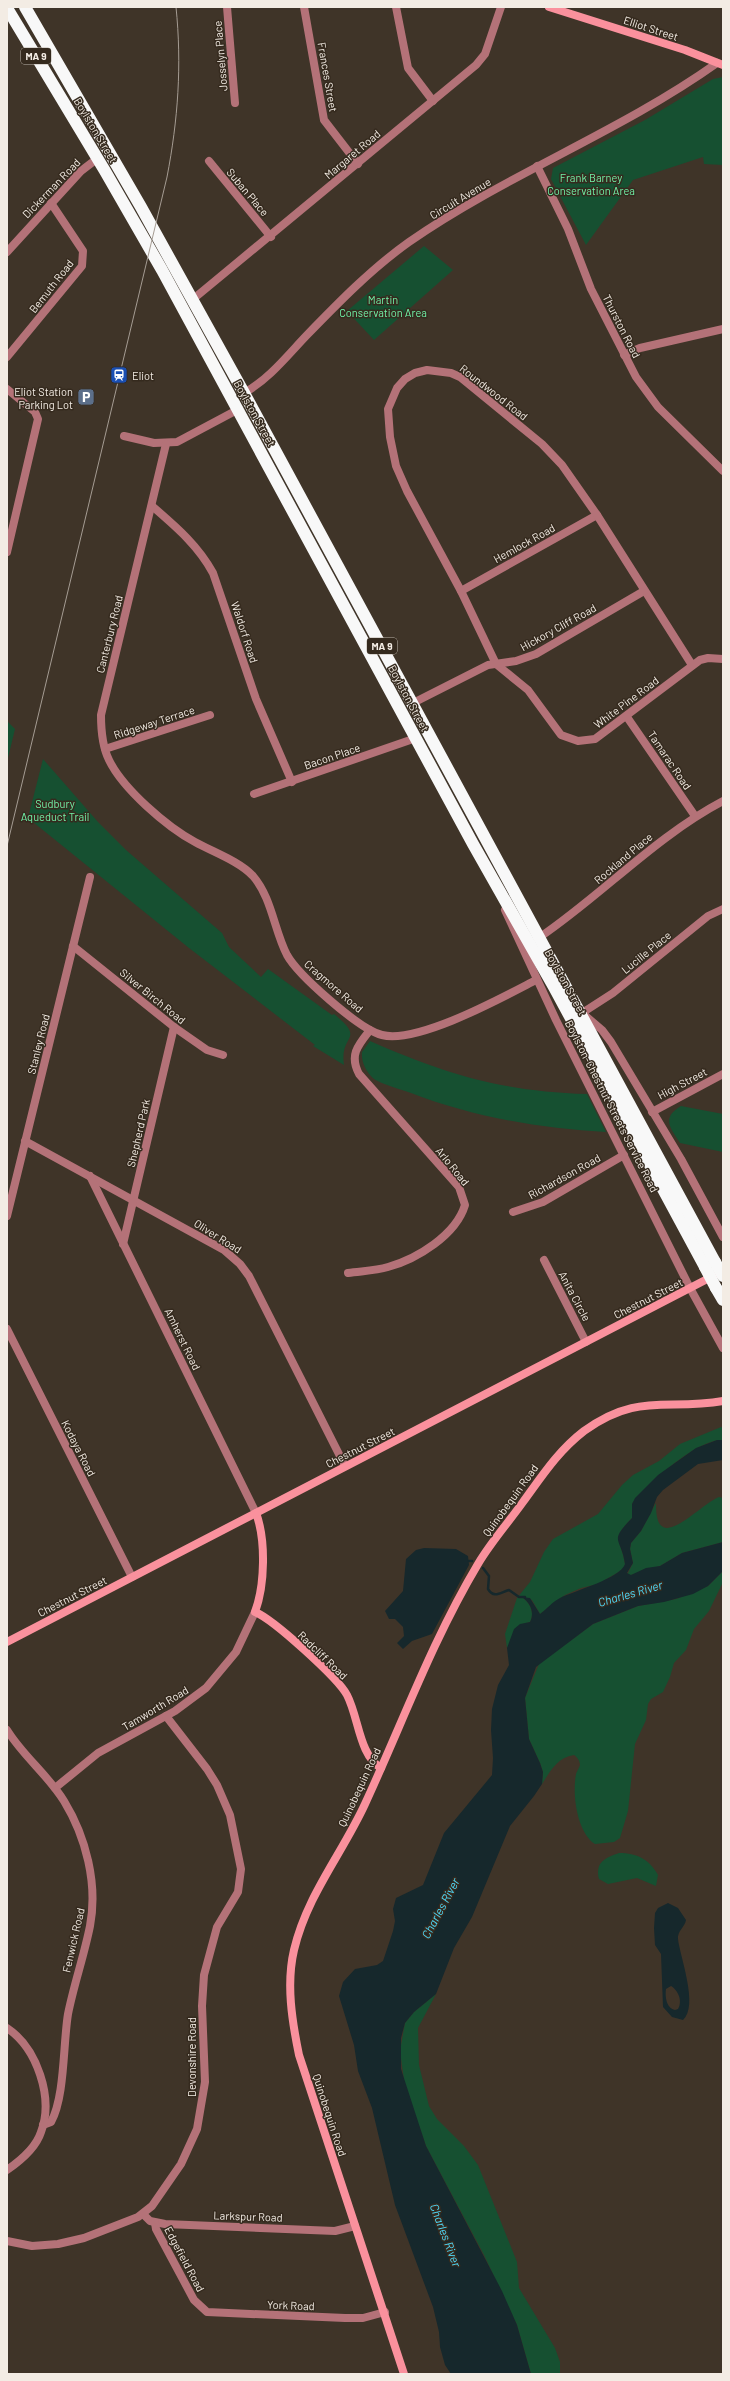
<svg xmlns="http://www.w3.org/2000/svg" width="730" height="2381" font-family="Barlow,sans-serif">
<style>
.green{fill:#165031}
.water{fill:#16282c;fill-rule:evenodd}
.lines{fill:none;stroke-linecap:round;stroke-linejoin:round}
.stream{stroke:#16282c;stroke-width:2.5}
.street{stroke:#b47278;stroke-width:8}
.secondary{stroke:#fa919d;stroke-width:8}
.highway{stroke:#f8f8f8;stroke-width:12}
.tram{stroke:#a59c93;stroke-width:1}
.highway-bridge{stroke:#f8f8f8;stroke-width:12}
.labels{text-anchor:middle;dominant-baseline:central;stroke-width:3;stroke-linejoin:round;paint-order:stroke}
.shield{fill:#352a1e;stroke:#bab2a9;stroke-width:1}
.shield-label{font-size:10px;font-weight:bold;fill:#f3ece4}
.street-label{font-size:11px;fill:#f3ece4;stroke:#352a1e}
.park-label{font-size:11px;fill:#71f3a9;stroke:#352a1e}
.poi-label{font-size:11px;fill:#f3ece4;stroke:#352a1e;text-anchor:start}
.water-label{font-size:12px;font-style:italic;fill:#4dd8f8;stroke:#352a1e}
</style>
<rect width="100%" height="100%" fill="#3f3428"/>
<g class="green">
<polygon points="723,77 723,165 704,164 703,157 633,180 586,245 551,179 553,168 645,120 713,79"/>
<polygon points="424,246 453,270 374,340 347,311"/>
<polygon points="7,721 15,729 7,762"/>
<path d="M43 759 98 822 126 850 222 933 229 947 261 977 268 969 332 1015 334 1014C367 1041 339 1033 344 1065L313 1046 315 1045 189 948 28 818Z"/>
<path d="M370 1041C448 1075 501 1091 587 1094L606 1132C539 1128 473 1117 411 1093 400 1089 384 1085 374 1079 366 1072 361 1062 362 1052Z"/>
<path d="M681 1106 723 1114V1152L680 1143C670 1127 661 1118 681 1106Z"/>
<path d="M721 1427 723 1428V1440C696 1439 648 1484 632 1504V1518C610 1541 621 1538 625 1564L624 1568 617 1573 598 1584 581 1588 565 1595 540 1614 532 1600 522 1597C530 1603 535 1612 530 1622 504 1629 519 1636 507 1648L505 1634 517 1598 530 1582 544 1552 553 1539 598 1514 622 1485 633 1475 659 1461 680 1444Z"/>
<path d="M719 1497 723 1498V1542L682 1553 660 1566 631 1575H627L633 1563 630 1549 631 1543 641 1531 656 1503C655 1558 697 1506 719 1497Z"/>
<path d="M723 1571V1582L709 1611 694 1629 686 1650 674 1663 670 1677 663 1692 651 1699 648 1704 646 1720 635 1744 628 1811 620 1838 614 1842 595 1844C577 1832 572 1795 576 1774 577 1771 579 1768 580 1765 580 1761 577 1757 574 1755 557 1758 551 1770 542 1784L543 1772 540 1763 529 1739 525 1698 539 1664 593 1624 638 1606 676 1599 708 1586Z"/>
<path d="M619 1853C637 1853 649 1859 658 1875L656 1886 637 1878 608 1884 599 1879C595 1862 605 1858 619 1853Z"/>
<polygon points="436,1994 418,2028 419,2065 429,2106 437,2119 464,2146 478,2165 517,2262 519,2288 555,2348 560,2362 560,2374 531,2374 517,2325 484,2255 426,2146 405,2087 400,2051 405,2023 414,2012"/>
</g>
<g class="water">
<path d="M717 1440H723V1460L698 1464 663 1490 657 1497 651 1513 641 1531 631 1543 630 1549 633 1563 627 1573 631 1575 646 1568 660 1566 682 1553 723 1542V1571L708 1586 693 1594 664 1602 638 1606 593 1624 536 1667 525 1698 529 1739 540 1763 543 1772 542 1784 534 1796 510 1826 472 1917 454 1948 436 1994 414 2012 405 2023 401 2038V2069L426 2146 502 2291 517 2325 531 2374H451L445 2365 440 2347 439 2332 433 2307 395 2205 372 2108 358 2071 354 2045 339 1996 343 1982 355 1969 377 1965 383 1961 393 1931 395 1921 393 1909 396 1898 423 1885 444 1833 492 1775 493 1758 491 1730 492 1709 498 1685 509 1665 507 1648 514 1629 520 1624 530 1622C535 1612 530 1603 522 1597L530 1598 540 1614C547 1609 552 1602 560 1598 574 1591 621 1578 625 1564 621 1536 608 1543 632 1518V1504L635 1498 658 1475 696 1448Z"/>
<polygon points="424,1548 456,1549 468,1556 469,1565 432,1634 412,1641 403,1649 397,1643 404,1636 403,1627 395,1619 389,1619 385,1611 403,1591 406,1559 416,1550"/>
<path d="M668 1903 678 1908 686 1920C685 1927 677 1931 678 1939 680 1957 699 2006 683 2020L672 2017 663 2007 661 1954 655 1945 654 1928 655 1913 658 1908ZM671 1986C678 1990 683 2001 678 2009L675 2010C666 2008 665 1996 666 1989Z"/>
</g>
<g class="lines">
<g class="stream">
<polyline points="469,1561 472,1561"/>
<path d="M483 1568 489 1576 488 1589C494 1599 501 1592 509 1590L519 1597H525"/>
</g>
<g class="street">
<polyline points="227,7 235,103"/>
<polyline points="304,7 324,120 358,164"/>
<polyline points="396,7 408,68 433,101"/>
<polyline points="209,161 271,237"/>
<polyline points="537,166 568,229 591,289 636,377 658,407 723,471"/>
<polyline points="7,252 81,171 98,158"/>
<polyline points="192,300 476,65 485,54 501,7"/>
<polyline points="624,355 640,348 723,329"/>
<polyline points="7,357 82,266 83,251 51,203"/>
<polyline points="7,389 35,412 38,419 7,552"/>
<path d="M244 393C269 379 287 356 306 336 338 303 371 269 409 242 507 174 620 132 717 63"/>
<polyline points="124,436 154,443 177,442 239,409"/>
<path d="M166 444 101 715C101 731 102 746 109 760 123 789 167 827 195 842 213 852 239 861 253 876 272 898 274 930 287 955 298 975 360 1030 382 1035 418 1044 503 997 536 980"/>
<path d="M152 506C175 526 198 545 213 573L256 699 292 782"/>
<polyline points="461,591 597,515"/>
<polyline points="692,665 597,515 562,465 542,444 460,377 451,373 427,370 415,373 405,379 397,388 388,409 390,437 396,466 407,491 461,591 496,664 528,690 561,735 578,741 595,739 700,660 708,658 723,659"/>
<polyline points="413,703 488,665 516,661 536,654 644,591"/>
<polyline points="627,717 695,816"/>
<polyline points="105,749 210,715"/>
<polyline points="254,794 416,738"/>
<polyline points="723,909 708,916 613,993 582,1013 602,1030 611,1042 681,1159 723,1237"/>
<polyline points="505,910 556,1020 690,1288 723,1348"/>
<path d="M540 937C603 894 655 837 723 801"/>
<polyline points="73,946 174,1027 207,1050 223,1055"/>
<polyline points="652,1112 723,1074"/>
<polyline points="25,1141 224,1250 240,1264 249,1276 345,1466"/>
<polyline points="90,1176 256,1513"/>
<polyline points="513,1212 543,1202 624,1155"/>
<polyline points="7,1216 90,877"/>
<polyline points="123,1244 174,1027"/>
<polyline points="544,1260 586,1342"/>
<path d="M348 1273C361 1271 375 1271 388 1267 417 1259 456 1235 465 1205L459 1187 359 1074C349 1055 358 1045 370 1030"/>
<polyline points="7,1329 132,1577"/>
<path d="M7 1730C23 1756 48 1775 64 1801 86 1837 98 1884 90 1926 84 1956 74 1984 68 2014 63 2044 65 2097 51 2122L43 2125"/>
<polyline points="55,1788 98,1753 175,1711 206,1688 236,1652 255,1612"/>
<path d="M7 2028C37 2048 54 2098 41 2132 36 2148 20 2161 7 2170"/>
<polyline points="143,2214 150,2221 165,2224 335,2231 355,2226"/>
<polyline points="155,2223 156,2229 194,2300 207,2312 345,2318 363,2318 385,2312"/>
<polyline points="7,2241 32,2246 58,2244 84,2238 138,2217 152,2206 181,2164 197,2129 205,2082 202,2006 204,1975 217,1927 238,1892 241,1869 230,1815 217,1785 207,1769 166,1716"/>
</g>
<g class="secondary">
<polyline points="549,7 685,50 723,65"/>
<path d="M256 1513C266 1540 265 1585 255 1612 273 1619 338 1678 347 1695 359 1718 359 1755 381 1768"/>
<polyline points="7,1642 715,1275"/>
<path d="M404 2374 299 2055C292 2021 286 1984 294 1950 307 1895 342 1854 365 1804 402 1724 432 1641 478 1564 491 1542 508 1523 523 1502 542 1476 558 1451 584 1431 638 1392 666 1411 723 1401"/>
</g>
<g class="highway">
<polyline points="25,7 141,207 244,393 715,1262"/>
<polyline points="7,8 105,171 162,270 473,844 554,987 705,1267"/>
<polyline points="716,1288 723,1300"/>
</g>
<path class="tram" d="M7 846 167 177C178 120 182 65 176 7"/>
<g class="highway-bridge">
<polyline points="715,1262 723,1276"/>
<polyline points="705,1267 716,1288"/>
</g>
</g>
<defs>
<symbol id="station-square" viewBox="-11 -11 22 22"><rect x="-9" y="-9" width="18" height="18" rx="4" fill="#1a4fb4" stroke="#352a1e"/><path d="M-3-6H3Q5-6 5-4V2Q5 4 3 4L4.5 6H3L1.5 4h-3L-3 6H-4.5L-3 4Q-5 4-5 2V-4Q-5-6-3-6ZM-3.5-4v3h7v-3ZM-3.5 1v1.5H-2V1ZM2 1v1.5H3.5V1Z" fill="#fff"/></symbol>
<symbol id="parking-square" viewBox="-11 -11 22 22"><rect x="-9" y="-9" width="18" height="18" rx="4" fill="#5c6f8a" stroke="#352a1e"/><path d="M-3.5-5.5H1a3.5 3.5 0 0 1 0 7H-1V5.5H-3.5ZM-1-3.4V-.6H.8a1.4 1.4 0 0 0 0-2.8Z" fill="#fff"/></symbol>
</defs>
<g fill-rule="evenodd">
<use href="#station-square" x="109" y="365" width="20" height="20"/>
<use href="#parking-square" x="76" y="387" width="20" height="20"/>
</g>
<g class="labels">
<g class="shield">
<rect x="21" y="48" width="30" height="16" rx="3"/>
<rect x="367" y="638" width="30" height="16" rx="3"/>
</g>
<g class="shield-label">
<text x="36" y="56">MA 9</text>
<text x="382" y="646">MA 9</text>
</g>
<g class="street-label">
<text transform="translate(651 28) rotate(18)">Elliot Street</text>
<text transform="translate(220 56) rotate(-95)">Josselyn Place</text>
<text transform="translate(328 77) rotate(80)">Frances Street</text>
<text transform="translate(96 130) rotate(59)">Boylston Street</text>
<text transform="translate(352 154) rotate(-40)">Margaret Road</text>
<text transform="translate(51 188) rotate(-46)">Dickerman Road</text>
<text transform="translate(248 192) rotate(50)">Suban Place</text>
<text transform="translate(460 198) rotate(-31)">Circuit Avenue</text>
<text transform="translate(51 286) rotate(-52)">Bemuth Road</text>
<text transform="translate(622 326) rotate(63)">Thurston Road</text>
<text transform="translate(494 392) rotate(38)">Roundwood Road</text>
<text transform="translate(255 413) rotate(61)">Boylston Street</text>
<text transform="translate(524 543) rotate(-29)">Hemlock Road</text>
<text transform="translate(558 627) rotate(-29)">Hickory Cliff Road</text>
<text transform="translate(245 632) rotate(72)">Waldorf Road</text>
<text transform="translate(109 634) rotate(-76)">Canterbury Road</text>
<text transform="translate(409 698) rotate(62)">Boylston Street</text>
<text transform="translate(626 702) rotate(-37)">White Pine Road</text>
<text transform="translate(154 722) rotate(-18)">Ridgeway Terrace</text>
<text transform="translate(332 756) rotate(-19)">Bacon Place</text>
<text transform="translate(670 760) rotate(56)">Tamarac Road</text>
<text transform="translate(623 858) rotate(-40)">Rockland Place</text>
<text transform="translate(646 952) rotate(-39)">Lucille Place</text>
<text transform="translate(566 982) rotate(61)">Boylston Street</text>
<text transform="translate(334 986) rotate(41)">Cragmore Road</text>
<text transform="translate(153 996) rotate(39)">Silver Birch Road</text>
<text transform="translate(38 1044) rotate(-76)">Stanley Road</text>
<text transform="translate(682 1083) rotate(-28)">High Street</text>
<text transform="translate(612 1106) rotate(63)">Boylston-Chestnut Streets Service Road</text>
<text transform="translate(138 1133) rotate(-77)">Shepherd Park</text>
<text transform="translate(453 1166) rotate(51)">Arlo Road</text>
<text transform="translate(564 1176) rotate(-29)">Richardson Road</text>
<text transform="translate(218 1236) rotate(32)">Oliver Road</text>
<text transform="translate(575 1296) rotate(62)">Anita Circle</text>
<text transform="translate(648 1298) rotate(-27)">Chestnut Street</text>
<text transform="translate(183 1339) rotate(64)">Amherst Road</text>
<text transform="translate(360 1447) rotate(-27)">Chestnut Street</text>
<text transform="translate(79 1448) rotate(63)">Kodaya Road</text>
<text transform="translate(510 1500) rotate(-54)">Quinobequin Road</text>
<text transform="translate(72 1596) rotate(-27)">Chestnut Street</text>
<text transform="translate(323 1655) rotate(44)">Radcliff Road</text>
<text transform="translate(155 1708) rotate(-31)">Tamworth Road</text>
<text transform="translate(359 1787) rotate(-65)">Quinobequin Road</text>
<text transform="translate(73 1940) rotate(-77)">Fenwick Road</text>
<text transform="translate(191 2057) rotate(-90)">Devonshire Road</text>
<text transform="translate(330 2115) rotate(72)">Quinobequin Road</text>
<text transform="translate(248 2216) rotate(2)">Larkspur Road</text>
<text transform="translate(185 2259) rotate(62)">Edgefield Road</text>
<text transform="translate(291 2305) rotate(2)">York Road</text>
</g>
<g class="park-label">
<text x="591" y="177">Frank Barney<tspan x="591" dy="13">Conservation Area</tspan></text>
<text x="383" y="299">Martin<tspan x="383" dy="13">Conservation Area</tspan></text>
<text x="55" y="803">Sudbury<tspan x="55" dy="13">Aqueduct Trail</tspan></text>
</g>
<g class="poi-label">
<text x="132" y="375">Eliot</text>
<text x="73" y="391" text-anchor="end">Eliot Station<tspan x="73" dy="13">Parking Lot</tspan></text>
</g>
<g class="water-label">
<text transform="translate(630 1593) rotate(-16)">Charles River</text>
<text transform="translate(440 1908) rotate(-62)">Charles River</text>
<text transform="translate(446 2235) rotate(69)">Charles River</text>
</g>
</g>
<rect width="730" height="2381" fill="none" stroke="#f3ece4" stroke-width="16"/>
</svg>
